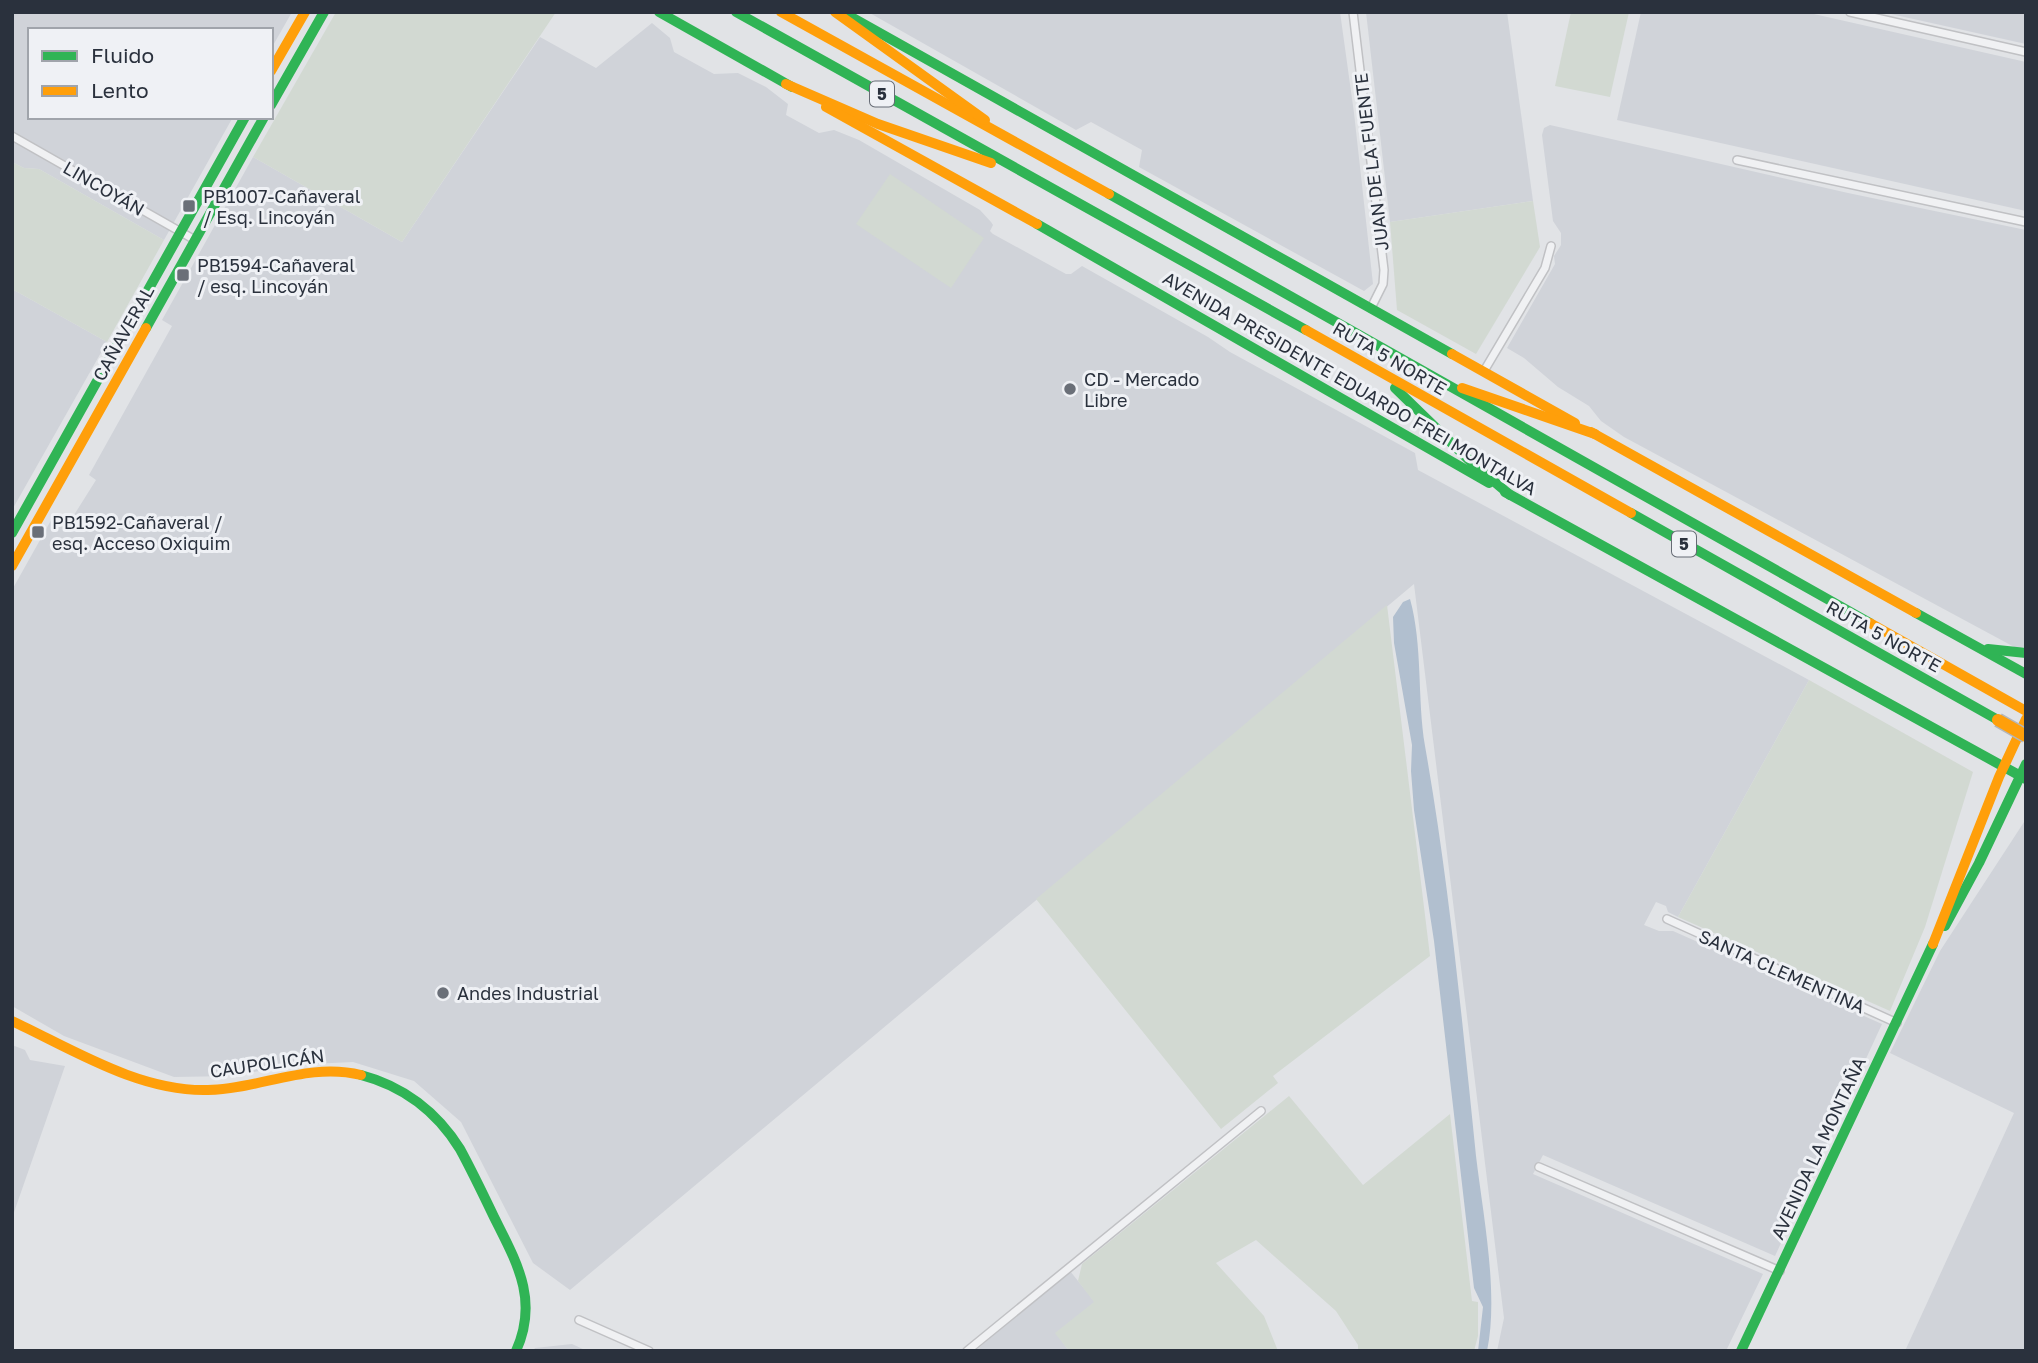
<svg xmlns="http://www.w3.org/2000/svg" width="2038" height="1363" font-family="'Golos Text',sans-serif">
<style>
.built{fill:#d0d3d9}
.green{fill:#d2d9d2}
.water{fill:#b1bfcf}
.lines{fill:none;stroke-linecap:round;stroke-linejoin:round}
.street-casing{stroke:#c0c1c4;stroke-width:10}
.street{stroke:#f0f1f3;stroke-width:7}
.fast{stroke:#30b455;stroke-width:10}
.slow{stroke:#ff9f0a;stroke-width:10}
.slow-bridge-casing{stroke:#b4b6ba;stroke-width:15;stroke-linecap:butt}
.slow-bridge{stroke:#ff9f0a;stroke-width:12}
.poi-dot{fill:#6a6f78;stroke:#eff1f5;stroke-width:2.5}
.labels{text-anchor:middle;dominant-baseline:central;stroke-width:6;stroke-linejoin:round;paint-order:stroke}
.shield{fill:#eff1f5;stroke:#656b74;stroke-width:2}
.shield-label{font-size:16px;font-weight:bold;fill:#2a313d}
.street-label{font-size:18px;fill:#2a313d;stroke:#eff1f5}
.poi-label{font-size:18px;fill:#2a313d;stroke:#eff1f5;text-anchor:start}
</style>
<rect width="100%" height="100%" fill="#e1e3e6"/>
<g class="built">
<polygon points="12,12 292,12 271,49 271,30 30,30 30,117 233,117 164,240 39,169 24,168 12,162"/>
<polygon points="868,12 1340,12 1354,113 1373,284 1364,291 1139,167 1142,150 1091,122 1076,130"/>
<polygon points="1366,12 1507,12 1533,201 1390,222"/>
<polygon points="1641,12 1805,12 2026,62 2026,211 1617,120"/>
<polygon points="1882,12 2026,12 2026,44"/>
<polygon points="652,23 670,38 674,52 714,74 738,73 766,87 788,104 786,115 819,133 834,130 859,140 980,210 991,222 993,225 990,231 993,234 1066,274 1071,274 1082,266 1208,337 1230,352 1415,453 1418,470 1809,680 1678,917 1668,912 1666,906 1656,902 1644,925 1659,931 1673,931 1882,1024 1775,1256 1543,1155 1533,1174 1763,1274 1726,1351 1497,1351 1504,1318 1414,584 570,1290 533,1263 461,1122 414,1081 353,1062 289,1065 233,1076 174,1077 64,1036 12,1006 12,590 54,515 69,523 96,480 89,475 172,326 162,320 253,157 402,242 540,37 596,68"/>
<polygon points="1550,125 1848,193 2026,230 2026,646 2018,649 1624,437 1601,421 1589,406 1558,387 1524,358 1507,348 1555,264 1554,256 1561,245 1561,233 1553,221 1542,135 1544,128"/>
<polygon points="12,289 107,342 12,510"/>
<polygon points="2026,819 2026,1351 1905,1351 2014,1113 1890,1053 1940,951"/>
<polygon points="12,1045 25,1050 30,1060 65,1066 12,1218"/>
<polygon points="1070,1271 1095,1302 1056,1333 1069,1351 975,1351"/>
<polygon points="572,1344 587,1351 533,1351 535,1348"/>
</g>
<g class="green">
<polygon points="336,12 556,12 402,242 253,157"/>
<polygon points="1571,12 1629,12 1610,97 1555,86"/>
<polygon points="12,162 24,168 39,169 164,240 107,342 12,289"/>
<polygon points="890,174 984,238 951,288 856,224"/>
<polygon points="1533,201 1540,247 1476,354 1397,310 1390,222"/>
<polygon points="1387,605 1430,956 1273,1076 1278,1083 1221,1129 1036,899"/>
<polygon points="1809,680 1973,772 1925,927 1890,1011 1678,917"/>
<polygon points="1289,1096 1363,1185 1450,1114 1472,1301 1478,1302 1478,1336 1474,1351 1358,1351 1358,1345 1336,1311 1256,1240 1216,1263 1264,1316 1278,1351 1069,1351 1055,1333 1094,1302 1078,1281 1082,1264"/>
</g>
<path class="water" d="M1410 599C1423 646 1417 698 1425 746 1449 882 1462 1019 1476 1156 1483 1215 1499 1294 1487 1351H1478L1483 1307 1474 1288 1434 941 1414 810 1411 771 1412 745 1394 643 1393 617 1403 602Z"/>
<g class="lines">
<defs>
<g id="street">
<polyline points="1353,12 1384,270 1383,284 1371,308"/>
<polyline points="1850,12 2026,52"/>
<polyline points="12,136 195,240"/>
<polyline points="1737,160 2026,222"/>
<polyline points="1484,371 1545,268 1551,246"/>
<polyline points="1667,919 1897,1023"/>
<polyline points="1539,1167 1780,1271"/>
<polyline points="579,1320 649,1351"/>
<polyline points="967,1351 1261,1111"/>
</g>
</defs>
<use href="#street" class="street-casing"/>
<use href="#street" class="street"/>
<g class="fast">
<polyline points="659,12 792,87"/>
<polyline points="736,12 1306,330"/>
<polyline points="846,14 1452,354"/>
<polyline points="271,105 324,12"/>
<polyline points="1109,194 1870,623"/>
<polyline points="1037,224 1489,483"/>
<polyline points="146,328 264,117"/>
<polyline points="1395,388 1471,462 1510,495"/>
<polyline points="1505,492 2026,779"/>
<polyline points="1631,513 1998,720"/>
<polyline points="12,533 245,117"/>
<polyline points="1916,613 2026,674"/>
<polyline points="1988,649 2026,653"/>
<polyline points="1945,926 1979,863 2026,764"/>
<path d="M361 1075C403 1086 437 1112 460 1149 472 1171 483 1194 494 1217 517 1263 539 1300 516 1351"/>
<polyline points="1741,1351 1933,944"/>
</g>
<g class="slow">
<polyline points="781,12 1109,194"/>
<polyline points="835,12 985,120"/>
<polyline points="271,71 305,12"/>
<polyline points="786,84 878,124 991,163"/>
<polyline points="826,107 1037,224"/>
<polyline points="1306,330 1631,513"/>
<polyline points="1452,354 1575,423"/>
<polyline points="1462,388 1595,434"/>
<polyline points="1591,432 1916,613"/>
<polyline points="12,566 146,328"/>
<polyline points="1870,623 2026,711"/>
<polyline points="1933,944 1999,777 2026,719"/>
<path d="M12 1021C72 1049 139 1092 208 1090 260 1089 308 1062 361 1075"/>
</g>
<defs>
<polyline id="slow-bridge" points="1998,720 2026,736"/>
</defs>
<use href="#slow-bridge" class="slow-bridge-casing"/>
<use href="#slow-bridge" class="slow-bridge"/>
</g>
<g class="poi-dot">
<rect x="182" y="199" width="14" height="14" rx="3.5"/>
<rect x="176" y="268" width="14" height="14" rx="3.5"/>
<circle cx="1070" cy="389" r="7"/>
<rect x="31" y="525" width="14" height="14" rx="3.5"/>
<circle cx="443" cy="993" r="7"/>
</g>
<g class="labels">
<g class="shield">
<rect x="870" y="81.5" width="24" height="25" rx="5"/>
<rect x="1672" y="531.5" width="24" height="25" rx="5"/>
</g>
<g class="shield-label">
<text x="882" y="94">5</text>
<text x="1684" y="544">5</text>
</g>
<g class="street-label">
<text transform="translate(1371 162) rotate(-97)">JUAN DE LA FUENTE</text>
<text transform="translate(104 188) rotate(30)">LINCOYÁN</text>
<text transform="translate(123 333) rotate(-61)">CAÑAVERAL</text>
<text transform="translate(1390 358) rotate(30)">RUTA 5 NORTE</text>
<text transform="translate(1350 383) rotate(30)">AVENIDA PRESIDENTE EDUARDO FREI MONTALVA</text>
<text transform="translate(1884 636) rotate(29)">RUTA 5 NORTE</text>
<text transform="translate(1782 971) rotate(24)">SANTA CLEMENTINA</text>
<text transform="translate(267 1063) rotate(-8)">CAUPOLICÁN</text>
<text transform="translate(1818 1148) rotate(-65)">AVENIDA LA MONTAÑA</text>
</g>
<g class="poi-label">
<text x="203" y="196">PB1007-Cañaveral<tspan x="203" dy="21">/ Esq. Lincoyán</tspan></text>
<text x="197" y="265">PB1594-Cañaveral<tspan x="197" dy="21">/ esq. Lincoyán</tspan></text>
<text x="1084" y="379">CD - Mercado<tspan x="1084" dy="21">Libre</tspan></text>
<text x="52" y="522">PB1592-Cañaveral /<tspan x="52" dy="21">esq. Acceso Oxiquim</tspan></text>
<text x="457" y="993">Andes Industrial</text>
</g>
</g>
<rect width="2038" height="1363" fill="none" stroke="#2a313d" stroke-width="28"/>
<rect x="28" y="28" width="245" height="91" fill="#eff1f5" stroke="#a0a4ab" stroke-width="2"/>
<rect x="42" y="51" width="35" height="10" fill="#30b455" stroke="#a0a4ab" stroke-width="2"/>
<text x="91" y="63" font-size="21" fill="#2a313d">Fluido</text>
<rect x="42" y="86" width="35" height="10" fill="#ff9f0a" stroke="#a0a4ab" stroke-width="2"/>
<text x="91" y="98" font-size="21" fill="#2a313d">Lento</text>
</svg>
